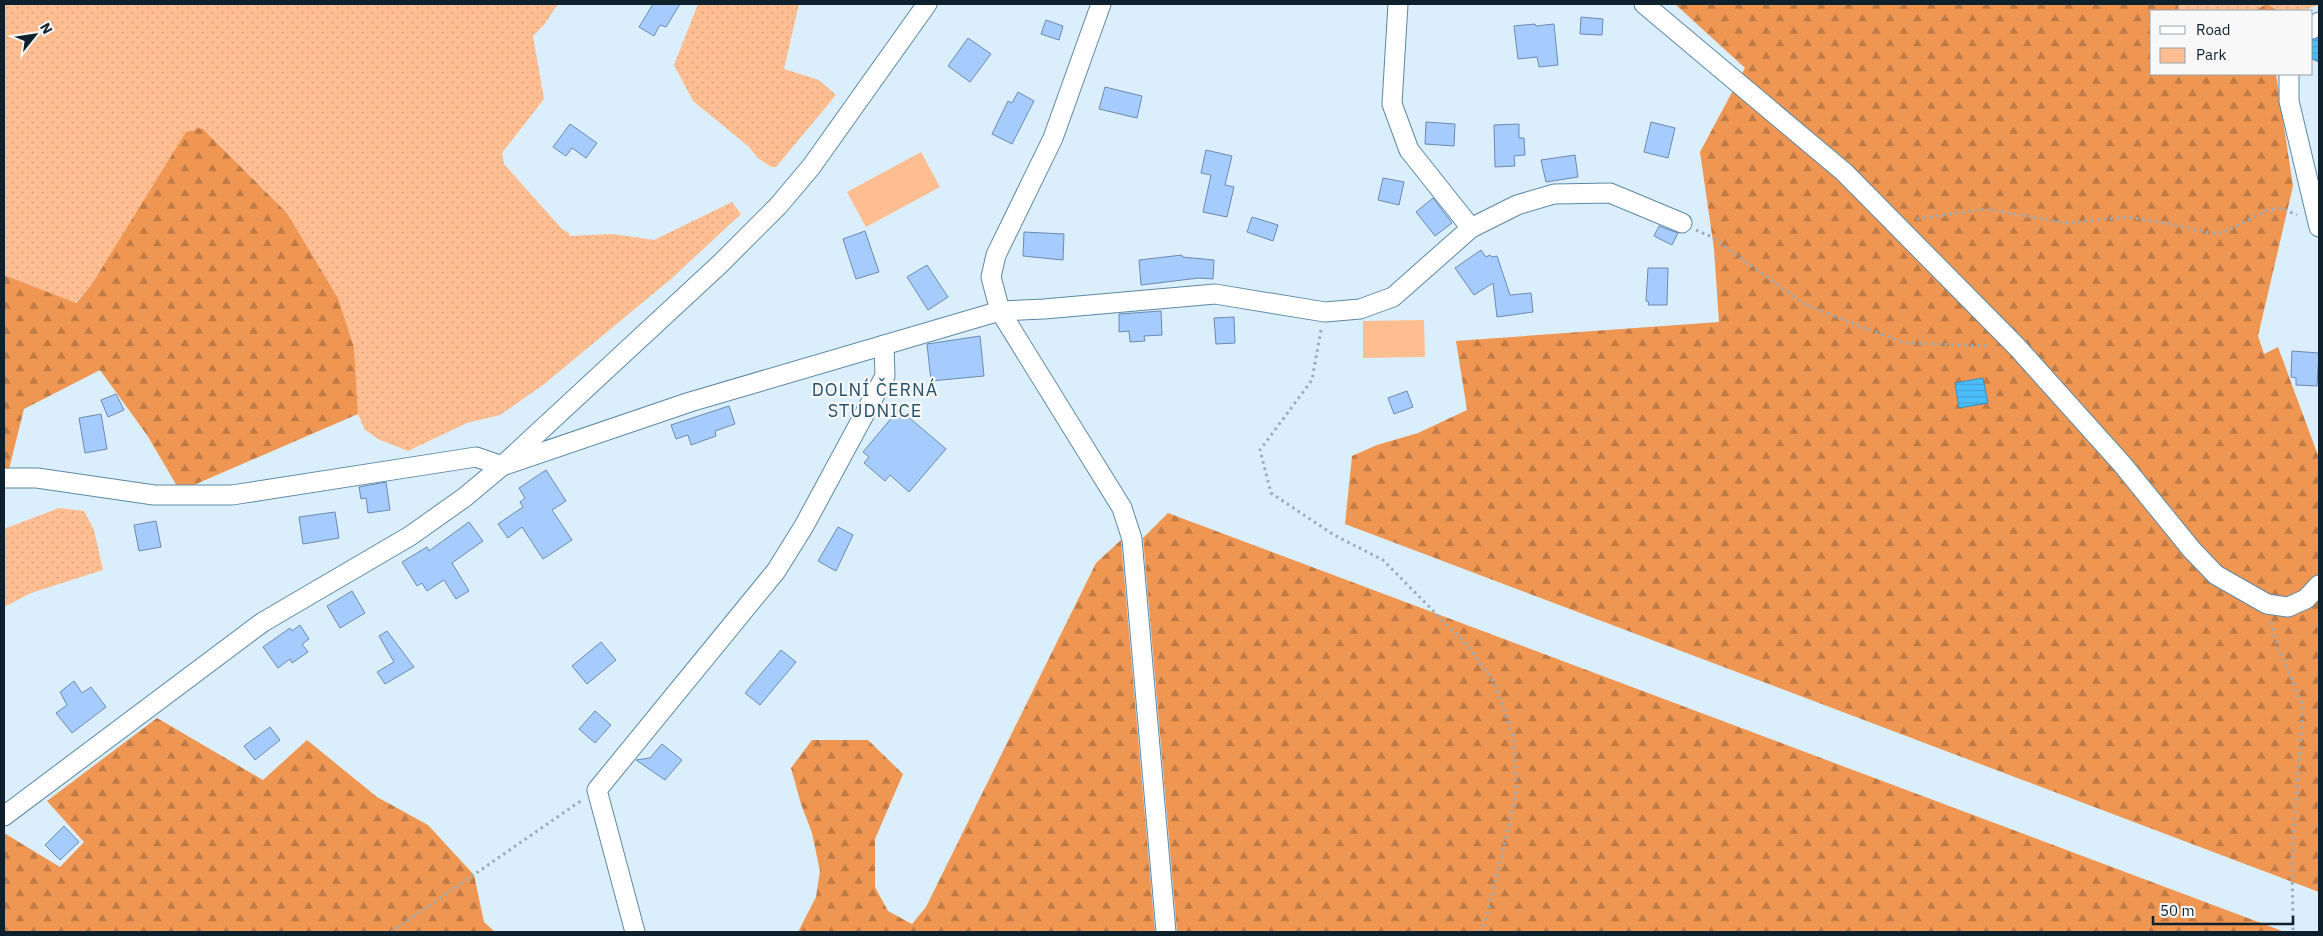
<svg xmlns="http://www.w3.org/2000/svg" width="2323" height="936" font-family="'IBM Plex Sans',sans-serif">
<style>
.grass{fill:url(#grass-dots)}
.forest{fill:url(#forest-firs)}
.park{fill:#febe92}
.water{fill:url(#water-rules);stroke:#388fbd}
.building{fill:#a6cbfd;stroke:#6d8aaf}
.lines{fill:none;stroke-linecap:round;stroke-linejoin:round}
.minor-casing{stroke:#5b89a5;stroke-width:21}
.path{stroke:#99acb8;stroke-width:3;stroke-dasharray:2.5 4;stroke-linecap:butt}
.minor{stroke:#fff;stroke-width:19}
.labels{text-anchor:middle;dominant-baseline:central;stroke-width:4.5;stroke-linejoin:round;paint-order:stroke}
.quarter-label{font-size:18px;letter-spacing:1px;fill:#22516a;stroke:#f8f8f8}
</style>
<defs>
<pattern id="grass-dots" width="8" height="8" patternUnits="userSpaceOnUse" patternTransform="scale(1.25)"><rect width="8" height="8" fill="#febe92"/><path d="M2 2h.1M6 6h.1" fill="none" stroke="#d8a37e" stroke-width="1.8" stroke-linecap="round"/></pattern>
<pattern id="forest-firs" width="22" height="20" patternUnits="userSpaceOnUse" patternTransform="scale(1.25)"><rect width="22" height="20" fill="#ef9653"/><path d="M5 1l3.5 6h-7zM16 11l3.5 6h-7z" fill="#c07a45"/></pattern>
<pattern id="water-rules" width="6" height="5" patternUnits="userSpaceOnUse" patternTransform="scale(1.25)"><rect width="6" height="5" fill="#4abefb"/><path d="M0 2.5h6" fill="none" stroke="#40a3d7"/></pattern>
</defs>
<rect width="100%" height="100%" fill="#dbeefb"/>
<g class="grass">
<polygon points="4,4 558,4 544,25 533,36 544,99 502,153 504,164 562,229 570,234 569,236 613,234 654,240 732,202 741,214 671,279 543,385 500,415 467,423 408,451 380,440 365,430 358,414 354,347 338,298 287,213 203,129 196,130 92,284 75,303 4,275"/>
<polygon points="698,4 799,4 784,69 819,80 836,95 776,167 771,167 758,158 748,146 693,101 674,65"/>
<polygon points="2178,4 2267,4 2254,11 2179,11"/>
<path d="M2268 4H2319C2301 13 2285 15 2268 4Z"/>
<polygon points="59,508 84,511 94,530 103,570 31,593 4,607 4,529"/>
</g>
<g class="forest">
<polygon points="1675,4 2178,4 2179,11 2152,11 2152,74 2276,74 2293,186 2258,336 2264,354 2278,347 2319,458 2319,892 1345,524 1352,456 1377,445 1418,433 1467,410 1456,341 1719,322 1714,249 1700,152 1745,68"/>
<polygon points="2267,4 2280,11 2254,11"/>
<polygon points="196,128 203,129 287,213 338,298 354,347 358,414 180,491 147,435 100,370 24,409 9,469 4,470 4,275 76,303 92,284 186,132 196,130"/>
<polygon points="1168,513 2285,932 1177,932 1143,538"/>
<polygon points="1121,540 1155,932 798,932 816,897 820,871 812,833 801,804 791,768 812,740 868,740 903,774 875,839 875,887 888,911 912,924 926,907 1096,563"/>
<polygon points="157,718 263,780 307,740 377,797 428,825 474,875 484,922 495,932 4,932 4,833 60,867 84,842 47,801"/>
</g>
<g class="park">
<polygon points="921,152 940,187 866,227 847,192"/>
<polygon points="1424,320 1425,357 1363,358 1363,321"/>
</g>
<g class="water">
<polygon points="2319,34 2319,62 2312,59 2312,40"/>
<polygon points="1983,378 1988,403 1959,408 1955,383"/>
</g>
<g class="building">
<polygon points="653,4 680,4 666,27 660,25 654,36 639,27"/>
<polygon points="1581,17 1603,19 1602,35 1580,34"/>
<polygon points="1046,20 1063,26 1059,40 1041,34"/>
<polygon points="1535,24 1536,26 1554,24 1558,65 1539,67 1537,57 1518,59 1514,26"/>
<polygon points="968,38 991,54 970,82 948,66"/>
<polygon points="1105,87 1142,96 1137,118 1099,109"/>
<polygon points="1018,92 1034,101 1012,144 992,134 1008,101 1012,103"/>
<polygon points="1426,122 1455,124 1454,146 1425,144"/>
<polygon points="1651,122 1675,128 1668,158 1644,152"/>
<polygon points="570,124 597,143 586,158 572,148 566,156 553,147"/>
<polygon points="1519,124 1519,138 1524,138 1525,155 1514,156 1515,166 1495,167 1494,125"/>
<polygon points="1206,150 1232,156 1225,185 1234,187 1227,217 1203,212 1211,175 1201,173"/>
<polygon points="1575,155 1578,177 1546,182 1541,160"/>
<polygon points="1383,178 1404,182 1399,205 1378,200"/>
<polygon points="1433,198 1452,223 1435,236 1416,212"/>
<polygon points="1252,217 1278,225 1273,241 1247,232"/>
<polygon points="1659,226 1678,233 1672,245 1654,236"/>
<polygon points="865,231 879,272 856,279 843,239"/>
<polygon points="1024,232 1064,234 1063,260 1023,256"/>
<polygon points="1481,250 1486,257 1490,255 1492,257 1497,256 1510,295 1531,293 1533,312 1497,317 1493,283 1474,295 1455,268"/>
<polygon points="1182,255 1182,257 1214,260 1213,279 1199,278 1141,285 1139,260"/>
<polygon points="927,265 948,297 928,310 907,277"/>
<polygon points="1648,268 1668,268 1667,305 1648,305 1649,302 1646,301"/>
<polygon points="1161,311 1162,335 1144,336 1145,341 1130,342 1129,331 1119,332 1119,314"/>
<polygon points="1234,317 1235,343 1216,344 1214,318"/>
<polygon points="980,336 984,376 931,381 927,344"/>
<polygon points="2292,351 2319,353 2317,386 2296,385 2296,378 2291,377"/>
<polygon points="1407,391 1413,407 1394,414 1388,398"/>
<polygon points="116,394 124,410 108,417 101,400"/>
<polygon points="729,406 735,424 715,431 716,436 691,445 688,435 676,439 671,425"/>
<polygon points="899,409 946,449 909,492 890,475 885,481 864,463 869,457 863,452"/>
<polygon points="101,414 107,449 85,453 79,418"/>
<polygon points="546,470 566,501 552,510 572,540 543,559 522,527 508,538 498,524 523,507 520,502 525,498 519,488"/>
<polygon points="386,482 390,510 368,513 366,498 361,499 359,487"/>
<polygon points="335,512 339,538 303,544 299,517"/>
<polygon points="156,521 161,547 139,551 134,525"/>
<polygon points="469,522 483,541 452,563 469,591 456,599 444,580 427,591 422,583 417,586 402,562 427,547 429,551"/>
<polygon points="838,527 853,535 836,571 818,561"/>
<polygon points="352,591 365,613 340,628 327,606"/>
<polygon points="300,625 309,639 302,644 308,652 292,663 290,659 278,668 263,647 290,628 292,631"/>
<polygon points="387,631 414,667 385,684 377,672 394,662 379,636"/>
<polygon points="601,642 616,660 587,684 572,666"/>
<polygon points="781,650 796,662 760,705 745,693"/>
<polygon points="74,681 82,693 91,687 106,707 72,733 56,713 67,705 60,692"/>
<polygon points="595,711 611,725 595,743 579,729"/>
<polygon points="270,727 280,740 255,760 244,746"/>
<polygon points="662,744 682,760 665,780 636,760 650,758"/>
<polygon points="64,826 79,842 60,860 45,845"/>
</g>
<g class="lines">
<defs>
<g id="minor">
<polyline points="1101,4 1053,138 996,255 991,277 1000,311 1122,508 1132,539 1166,932"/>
<polyline points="1398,4 1392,104 1409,150 1471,228"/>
<polyline points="1644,4 1844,172 2017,347 2122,464 2192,550 2216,575 2267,604 2288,607 2306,599 2319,585"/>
<polyline points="2312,29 2319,22"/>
<polyline points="2289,74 2289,101 2319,227"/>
<polyline points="4,478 37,478 154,495 232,495 476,457 502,466 690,402 1000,311 1044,309 1215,294 1325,312 1360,309 1393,297 1471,228 1517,205 1554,194 1610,193 1682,223"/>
<polyline points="4,816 263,622 410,536 465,497 502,466 720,264 778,206 811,167 927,4"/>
<polyline points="635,932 597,790 776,571 804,526 885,376 884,345"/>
</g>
</defs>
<use href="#minor" class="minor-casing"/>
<g class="path">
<polyline points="1917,219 1985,209 2067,223 2127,217 2171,224 2213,234 2227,231 2266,211 2281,208 2297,215"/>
<polyline points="1696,230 1712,237 1804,304 1854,324 1905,343 1989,346"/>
<polyline points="1321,330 1312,380 1260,450 1271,493 1334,535 1383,560 1468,646 1495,684 1514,740 1516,797 1486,919 1480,932"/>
<polyline points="2271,622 2277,644 2303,707 2292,857 2293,932"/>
<polyline points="391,932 582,800"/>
</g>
<use href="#minor" class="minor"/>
</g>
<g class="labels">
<g class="quarter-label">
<text x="875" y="389">DOLNÍ ČERNÁ<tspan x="875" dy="21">STUDNICE</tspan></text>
</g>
</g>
<rect width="2323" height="936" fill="none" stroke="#0d202b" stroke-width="10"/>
<rect x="2150" y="10" width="162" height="65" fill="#f8f8f8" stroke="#9aa2a6"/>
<rect x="2160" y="26" width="25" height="8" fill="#ffffff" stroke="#9aa2a6"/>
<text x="2196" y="35" font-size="15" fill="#0d202b">Road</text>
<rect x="2160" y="48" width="25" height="15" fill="#febe92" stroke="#9aa2a6"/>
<text x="2196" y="60" font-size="15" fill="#0d202b">Park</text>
<g transform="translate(35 35) rotate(60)" stroke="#f8f8f8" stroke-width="4" paint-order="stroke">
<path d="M0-4L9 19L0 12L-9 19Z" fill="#0d202b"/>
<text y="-8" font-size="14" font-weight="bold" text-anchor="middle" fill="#0d202b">N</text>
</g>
<path d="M2153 916v8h140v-8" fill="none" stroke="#0d202b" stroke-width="2.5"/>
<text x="2160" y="916" font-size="15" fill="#0d202b" stroke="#f8f8f8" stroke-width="4" paint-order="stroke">50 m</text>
</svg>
